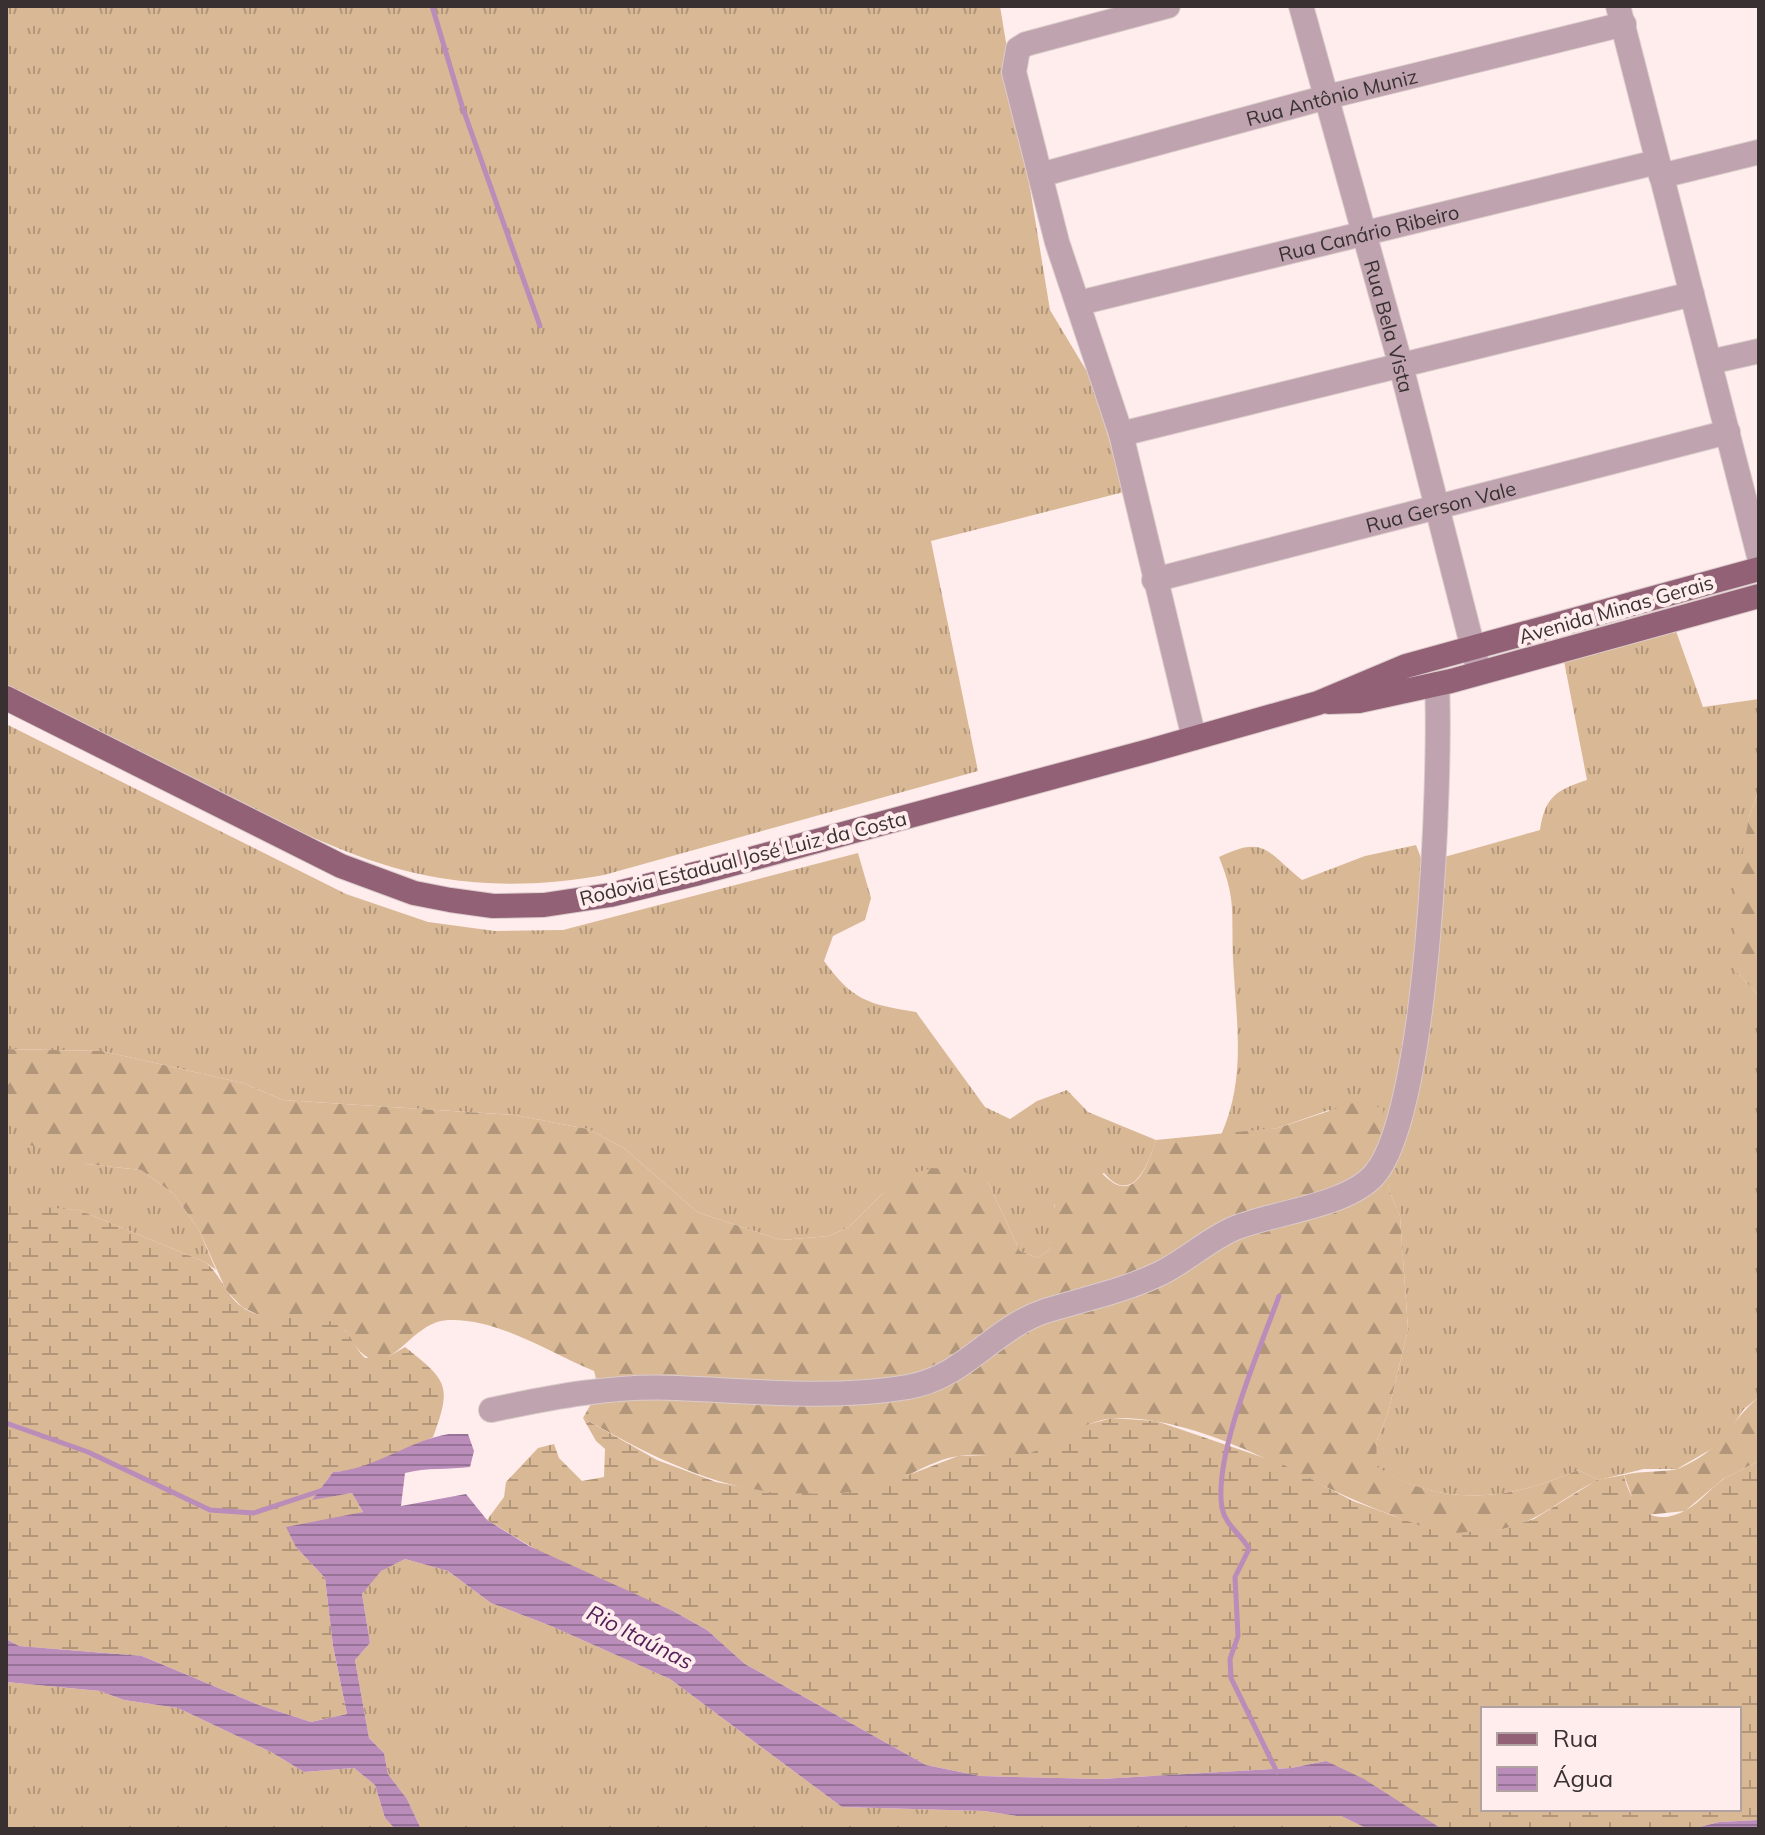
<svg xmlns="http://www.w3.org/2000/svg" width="1765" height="1835" font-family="Mulish,sans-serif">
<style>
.grass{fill:url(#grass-tufts)}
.forest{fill:url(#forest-firs)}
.wetland{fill:url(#wetland-marsh);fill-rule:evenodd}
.water{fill:url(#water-rules)}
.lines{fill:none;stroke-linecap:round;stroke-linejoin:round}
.stream{stroke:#b98cb9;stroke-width:5}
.minor-casing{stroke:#dbcbcb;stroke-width:26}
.major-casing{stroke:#dbcbcb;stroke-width:26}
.minor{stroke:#bfa3ae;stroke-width:24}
.major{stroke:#926176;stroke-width:24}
.labels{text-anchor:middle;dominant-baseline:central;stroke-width:8;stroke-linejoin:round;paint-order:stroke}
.street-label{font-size:20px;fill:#393131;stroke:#ffeded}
.water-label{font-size:22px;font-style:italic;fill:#562059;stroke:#ffeded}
</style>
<defs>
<pattern id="grass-tufts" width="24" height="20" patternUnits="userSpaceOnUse" patternTransform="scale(2)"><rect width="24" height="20" fill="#d9b895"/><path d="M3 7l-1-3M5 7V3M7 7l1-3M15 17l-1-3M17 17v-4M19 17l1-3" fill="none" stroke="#b1967a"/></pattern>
<pattern id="forest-firs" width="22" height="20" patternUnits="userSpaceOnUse" patternTransform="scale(2)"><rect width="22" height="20" fill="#d9b895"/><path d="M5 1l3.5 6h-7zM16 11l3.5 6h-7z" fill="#b1967a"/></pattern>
<pattern id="wetland-marsh" width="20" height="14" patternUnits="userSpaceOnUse" patternTransform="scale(2)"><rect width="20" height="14" fill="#d9b895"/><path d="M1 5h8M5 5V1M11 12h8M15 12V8" fill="none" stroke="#b1967a"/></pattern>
<pattern id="water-rules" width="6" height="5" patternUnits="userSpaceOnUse" patternTransform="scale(2)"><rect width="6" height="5" fill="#b98cb9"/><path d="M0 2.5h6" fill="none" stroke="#977397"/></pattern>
</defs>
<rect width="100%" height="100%" fill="#ffeded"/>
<g class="grass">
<path d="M6 6H1000L1050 310 1092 380 1124 492 931 541 978 771 604 875C549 885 495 887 440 878 360 865 285 825 214 789 144 754 75 720 6 685Z"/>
<path d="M1676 631 1703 707 1759 699V790L1749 817 1737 972 1759 996V1397L1744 1409 1720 1444 1677 1469H1644L1599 1480 1578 1470C1509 1501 1440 1508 1375 1466L1377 1440 1388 1413 1408 1329 1400 1216 1389 1190 1385 1163 1329 1110 1278 1128 1221 1135C1247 1077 1236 1021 1233 959 1231 915 1237 901 1219 857 1265 835 1266 851 1302 880L1365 856 1416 845 1423 863 1540 830C1545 797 1556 790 1587 780L1564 661Z"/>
<path d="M6 724 346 894 428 922 495 931 563 930 858 853 871 898 865 920 833 936 824 961C853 1001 868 1004 916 1012L985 1107 1010 1119 1037 1101 1067 1090 1088 1112 1156 1140C1148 1164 1133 1207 1104 1173L1054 1205V1228L1049 1250 1038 1258 1020 1251 988 1182 883 1193 849 1227 829 1236 781 1240 697 1212 624 1148 588 1129 515 1115 283 1100 243 1083 102 1051 6 1049Z"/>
<polygon points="6,1111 86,1164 141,1170 174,1194 199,1230 216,1270 205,1262 79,1210 6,1207"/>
<polygon points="405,1559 448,1571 491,1603 551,1626 670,1679 842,1807 984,1811 1017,1816 1341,1816 1368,1829 421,1829 407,1799 388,1774 384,1753 369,1738 355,1660 370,1643 362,1594 380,1571"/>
<polygon points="6,1682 100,1691 124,1700 178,1708 271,1752 304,1772 354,1768 375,1785 385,1818 395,1829 6,1829"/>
</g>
<g class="forest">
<polygon points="1759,790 1759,996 1737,972 1733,909 1749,817"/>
<path d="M6 1049 102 1051 243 1083 283 1100 515 1115 588 1129 624 1148 697 1212 781 1240 829 1236 849 1227 883 1193 914 1173 932 1168 959 1170 988 1182 1020 1251 1038 1258 1049 1250C1059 1210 1043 1181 1092 1165 1099 1170 1105 1177 1112 1182 1138 1200 1150 1157 1156 1140L1278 1128 1356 1102 1383 1108 1389 1190 1400 1216 1408 1329 1388 1413 1377 1440 1376 1466C1440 1508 1509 1501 1578 1470L1599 1480C1566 1494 1540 1522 1503 1529 1486 1532 1460 1536 1443 1534 1426 1532 1407 1521 1392 1515 1307 1485 1207 1415 1114 1418 1081 1420 1057 1449 1026 1455 1004 1459 981 1453 959 1456 928 1460 900 1484 869 1490 760 1511 675 1470 583 1418L599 1390 594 1371C548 1352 498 1318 448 1320 403 1322 385 1402 345 1330L291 1320 267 1319 242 1307 226 1290 199 1230 174 1194 141 1170 86 1164 30 1145 6 1111Z"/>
<path d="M1759 1397V1461L1723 1479 1685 1511 1646 1515 1636 1508 1624 1475C1642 1470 1668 1473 1680 1468 1724 1449 1727 1424 1759 1397Z"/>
</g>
<g class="wetland">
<path d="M30 1206 79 1210 205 1262C222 1275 226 1298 245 1309 277 1327 308 1309 337 1324 350 1331 354 1348 365 1358L388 1357 405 1347C446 1380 453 1384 433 1437L358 1470 333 1472 313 1499 352 1493 363 1512 334 1520 296 1547 325 1578 333 1646 347 1714 311 1722 259 1705 142 1656 19 1646 6 1639V1207Z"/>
<path d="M583 1418 657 1460 716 1482 775 1493 833 1494 872 1489 958 1456 1029 1454 1086 1425 1112 1418 1156 1421 1282 1464 1353 1501 1443 1534 1503 1529 1534 1519 1597 1480 1624 1475C1631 1507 1652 1529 1686 1510 1701 1502 1711 1487 1725 1478 1736 1472 1748 1467 1759 1461V1820L1719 1822 1692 1829H1442L1326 1761 1291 1768 1101 1779 980 1776 926 1765 745 1664 707 1630 673 1611 555 1561 487 1520 504 1497 506 1482 538 1448 554 1444 559 1458 582 1481 604 1477 605 1449 596 1441ZM1483 1709H1739V1809H1483Z"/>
</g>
<g class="water">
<path d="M449 1434H468L474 1451 470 1467C447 1470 428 1467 405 1473L401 1506 466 1494 487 1520 529 1546 673 1611 707 1630 745 1664 926 1765 980 1776 1101 1779 1291 1768 1326 1761 1364 1779 1442 1829H1368L1341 1816H1017L984 1811 842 1807 670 1679 551 1626 491 1603 448 1571 405 1559 381 1571 362 1594 370 1643 355 1660 369 1738 384 1753 388 1774 407 1799 421 1829H395L385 1818 375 1785 354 1768 304 1772 271 1752 178 1708 124 1700 100 1691 6 1682V1639L19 1646 142 1656 259 1705 311 1722 347 1714 333 1646 325 1578 296 1547 286 1527 363 1512 352 1493 312 1500 333 1472C376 1469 407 1441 449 1434Z"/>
<polygon points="1759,1820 1759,1829 1692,1829 1719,1822"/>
</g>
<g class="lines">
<g class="stream">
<polyline points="432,6 462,106 540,326"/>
<polyline points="6,1423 88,1452 210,1510 254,1513 323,1490"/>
<path d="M1277 1772 1231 1678 1230 1659 1238 1636 1235 1577 1249 1549C1242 1535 1225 1525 1222 1508 1213 1455 1260 1349 1279 1296"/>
</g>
<defs>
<g id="minor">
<polyline points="1168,6 1026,44 1018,49 1014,72 1057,242 1121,434 1194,738"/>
<path id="s1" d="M1301 6 1401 366 1478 668"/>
<polyline points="1618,6 1759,556"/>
<path id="s2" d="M1040 175 1327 97 1624 24"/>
<polyline points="1661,176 1759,152"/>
<path id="s3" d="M1079 303 1657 162"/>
<polyline points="1710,362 1759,351"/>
<polyline points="1121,434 1692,294"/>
<path id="s4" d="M1154 580 1728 432"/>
<path d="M491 1410C552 1397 613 1385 677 1388 753 1391 832 1400 908 1387 965 1377 992 1329 1045 1311 1084 1299 1124 1291 1161 1273 1187 1260 1209 1239 1235 1228 1275 1212 1348 1206 1375 1174 1429 1110 1441 775 1437 684"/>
</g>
<g id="major">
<polyline points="6,698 341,866 414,893 450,900 493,906 544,905 610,895 699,873 1149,751 1318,703 1406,666 1759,569"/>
<polyline points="1329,702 1359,701 1451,681 1759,596"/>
</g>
</defs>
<use href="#minor" class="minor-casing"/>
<use href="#major" class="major-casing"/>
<use href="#minor" class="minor"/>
<use href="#major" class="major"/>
</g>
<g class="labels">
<g class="street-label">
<text stroke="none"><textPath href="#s2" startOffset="302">Rua Antônio Muniz</textPath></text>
<text stroke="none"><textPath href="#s3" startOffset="298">Rua Canário Ribeiro</textPath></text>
<text stroke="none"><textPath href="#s1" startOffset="332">Rua Bela Vista</textPath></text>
<text stroke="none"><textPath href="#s4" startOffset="296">Rua Gerson Vale</textPath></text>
<text transform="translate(1616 609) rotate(-16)">Avenida Minas Gerais</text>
<text transform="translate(743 858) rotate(-14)">Rodovia Estadual José Luiz da Costa</text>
</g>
<g class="water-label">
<text transform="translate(640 1637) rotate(27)">Rio Itaúnas</text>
</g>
</g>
<rect width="1765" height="1835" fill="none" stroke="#393131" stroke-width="16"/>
<rect x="1481" y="1707" width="260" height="104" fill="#ffeded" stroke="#b0a2a2" stroke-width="2"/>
<rect x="1497" y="1733" width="40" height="12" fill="#926176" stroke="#b0a2a2" stroke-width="2"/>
<text x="1553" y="1747" font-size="24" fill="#393131">Rua</text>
<rect x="1497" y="1767" width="40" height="24" fill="url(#water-rules)" stroke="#b0a2a2" stroke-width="2"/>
<text x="1553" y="1787" font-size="24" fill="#393131">Água</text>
</svg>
